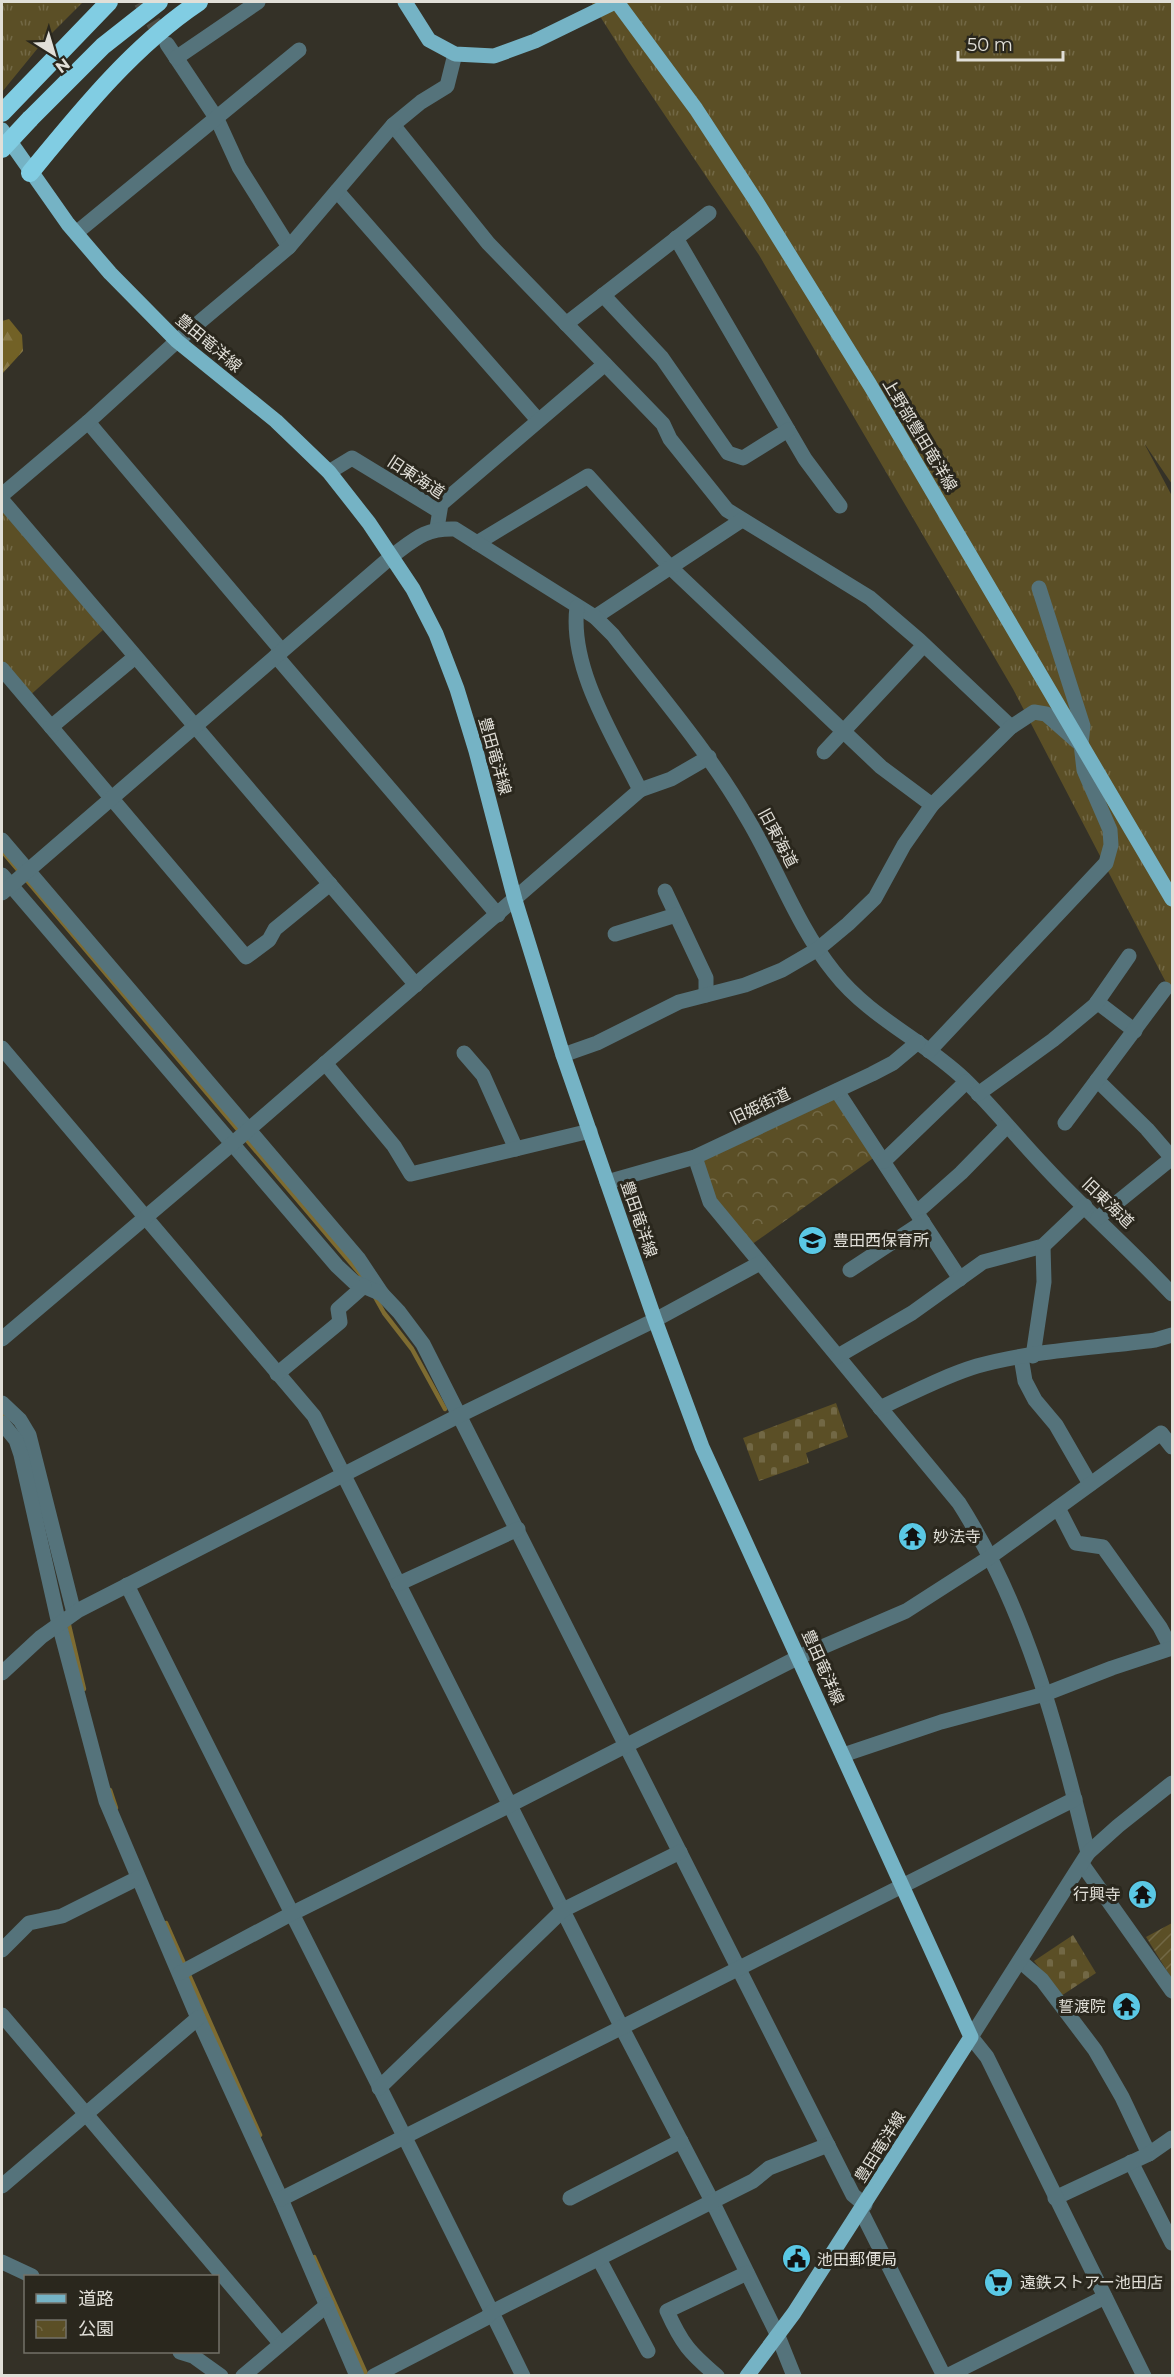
<svg xmlns="http://www.w3.org/2000/svg" width="1174" height="2377" font-family="Montserrat,'Noto Sans JP',sans-serif">
<style>
.grass{fill:url(#grass-tufts)}
.forest{fill:url(#forest-firs)}
.cemetery{fill:url(#cemetery-stones)}
.park{fill:url(#park-crowns)}
.garden{fill:url(#garden-furrows)}
.lines{fill:none;stroke-linecap:round;stroke-linejoin:round}
.stream{stroke:#7e6c31;stroke-width:4.5}
.minor-tunnel{stroke:#4e4b42;stroke-width:15;stroke-dasharray:15 8;stroke-linecap:butt}
.minor{stroke:#55737b;stroke-width:15}
.major{stroke:#75b3c5;stroke-width:15}
.highway{stroke:#81cde3;stroke-width:18}
.highway-bridge{stroke:#81cde3;stroke-width:18}
.labels{text-anchor:middle;dominant-baseline:central;stroke-width:6;stroke-linejoin:round;paint-order:stroke}
.street-label{font-size:16px;fill:#e1dfd8;stroke:#2a271d}
.poi-label{font-size:16px;fill:#e1dfd8;stroke:#2a271d;text-anchor:start}
</style>
<defs>
<pattern id="grass-tufts" width="24" height="20" patternUnits="userSpaceOnUse" patternTransform="scale(1.5)"><rect width="24" height="20" fill="#5b4f26"/><path d="M3 7l-1-3M5 7V3M7 7l1-3M15 17l-1-3M17 17v-4M19 17l1-3" fill="none" stroke="#726845"/></pattern>
<pattern id="forest-firs" width="22" height="20" patternUnits="userSpaceOnUse" patternTransform="scale(1.5)"><rect width="22" height="20" fill="#726126"/><path d="M5 1l3.5 6h-7zM16 11l3.5 6h-7z" fill="#867745"/></pattern>
<pattern id="cemetery-stones" width="16" height="16" patternUnits="userSpaceOnUse" patternTransform="scale(1.5)"><rect width="16" height="16" fill="#5b4f26"/><path d="M2 7V4a2 2 0 0 1 4 0v3zM10 15v-3a2 2 0 0 1 4 0v3z" fill="#726845"/></pattern>
<pattern id="park-crowns" width="20" height="18" patternUnits="userSpaceOnUse" patternTransform="scale(1.5)"><rect width="20" height="18" fill="#5b4f26"/><path d="M2 6a3 3 0 1 1 6 0M12 15a3 3 0 1 1 6 0" fill="none" stroke="#726845"/></pattern>
<pattern id="garden-furrows" width="10" height="10" patternUnits="userSpaceOnUse" patternTransform="scale(1.5)"><rect width="10" height="10" fill="#5b4f26"/><path d="M-1 1l2-2M0 10L10 0M9 11l2-2" fill="none" stroke="#726845"/></pattern>
</defs>
<rect width="100%" height="100%" fill="#343127"/>
<g class="grass">
<polygon points="2,2 83,2 42,43 2,92"/>
<polygon points="591,2 1172,2 1172,484 1144,443 1172,496 1172,994 1013,689 759,255 629,62"/>
<polygon points="2,504 103,630 27,698 2,669"/>
</g>
<polygon class="forest" points="9,319 22,335 23,351 2,374 2,321"/>
<g class="cemetery">
<polygon points="836,1403 848,1437 806,1453 809,1463 759,1481 743,1438"/>
<polygon points="1073,1935 1096,1973 1061,1996 1034,1961"/>
</g>
<polygon class="park" points="837,1091 879,1154 751,1245 711,1204 695,1157"/>
<polygon class="garden" points="1172,1923 1172,1979 1146,1937"/>
<g class="lines">
<g class="stream">
<polyline points="2,851 361,1275"/>
<polyline points="375,1297 384,1313 412,1349 445,1409"/>
<polyline points="2,1413 8,1420"/>
<polyline points="68,1621 84,1689"/>
<polyline points="110,1790 116,1808"/>
<polyline points="166,1923 260,2135"/>
<polyline points="314,2257 367,2376"/>
</g>
<polyline class="minor-tunnel" points="141,2 165,42"/>
<g class="minor">
<polyline points="167,44 217,119 239,167 289,247"/>
<polyline points="176,58 258,2"/>
<polyline points="393,125 488,243 663,424 670,439 727,510 870,598 919,640 1011,727"/>
<polyline points="337,191 538,420"/>
<polyline points="76,233 299,50"/>
<polyline points="676,238 805,459 840,506"/>
<polyline points="603,295 662,358 728,453 743,458 788,430"/>
<polyline points="566,324 709,213"/>
<polyline points="88,422 282,651"/>
<polyline points="329,472 352,458 439,511"/>
<polyline points="2,495 88,422 177,341 289,247 393,125 421,102 447,86 455,54"/>
<polyline points="2,500 416,985"/>
<polyline points="437,528 441,504 605,364"/>
<polyline points="477,543 588,476 670,567 881,767 932,805"/>
<polyline points="595,617 742,520"/>
<polyline points="276,656 498,915"/>
<polyline points="2,669 246,957 269,940 275,929 330,884"/>
<polyline points="51,727 135,657"/>
<polyline points="824,752 924,645"/>
<polyline points="640,790 671,779 709,757"/>
<polyline points="2,840 358,1258 382,1294"/>
<polyline points="2,875 337,1266 354,1282 382,1294 399,1312 423,1344 853,2195 865,2205"/>
<polyline points="665,891 706,978 706,995"/>
<path d="M2 893 392 556C415 539 425 528 455 529L595 617 613 635C659 694 709 752 747 818 777 868 797 926 834 972 869 1017 923 1040 964 1079 993 1107 1019 1140 1047 1169 1087 1212 1132 1251 1172 1294"/>
<polyline points="615,934 676,915"/>
<polyline points="1097,1002 1135,1031"/>
<polyline points="2,1048 314,1416 622,2028 712,2201 778,2336 794,2376"/>
<polyline points="929,1051 1106,863 1111,845 1110,830 1084,770 1081,744 1083,726 1039,588"/>
<polyline points="464,1053 483,1075 516,1149"/>
<polyline points="563,1055 597,1043 679,1002 745,985 782,970 818,949 848,924 875,898 904,845 932,805 1011,727 1034,712 1046,714 1079,743"/>
<polyline points="325,1063 394,1146 411,1174 590,1131"/>
<polyline points="1097,1080 1147,1129 1172,1158 1098,1218"/>
<polyline points="837,1091 960,1279"/>
<polyline points="978,1094 1053,1040 1095,1005 1129,956"/>
<polyline points="1065,1123 1165,989"/>
<path d="M695 1157 710 1202 959 1503C1026 1608 1059 1733 1088 1853"/>
<polyline points="884,1161 966,1082"/>
<polyline points="607,1182 695,1157 872,1074 893,1063 918,1042"/>
<polyline points="917,1212 961,1173 1007,1126"/>
<polyline points="850,1270 923,1222"/>
<path d="M2 1339 232 1144 640 790C614 737 569 668 577 607"/>
<polyline points="838,1356 912,1313 983,1262 1043,1246 1085,1206"/>
<polyline points="1033,1356 1044,1282 1043,1246"/>
<polyline points="1021,1357 1025,1381 1035,1400 1056,1425 1090,1484"/>
<polyline points="277,1374 340,1322 338,1309 364,1286"/>
<polyline points="2,1403 20,1420 29,1435 74,1613"/>
<path d="M880 1408C912 1393 944 1376 977 1366 1034 1350 1097 1348 1155 1340L1172 1335"/>
<polyline points="2,1423 16,1440 21,1455 59,1624 106,1801 198,2018 281,2199 357,2376"/>
<polyline points="1058,1508 1076,1543 1103,1547 1160,1627 1171,1648"/>
<polyline points="398,1584 518,1529"/>
<path d="M127 1585C258 1849 394 2111 523 2376"/>
<polyline points="2,1673 41,1637 79,1610 460,1415 655,1320 760,1263"/>
<polyline points="843,1755 941,1722 1045,1694 1112,1668 1172,1648"/>
<polyline points="1082,1864 1172,1991"/>
<polyline points="2,1950 29,1923 62,1916 138,1878"/>
<polyline points="1020,1961 1042,1980 1095,2050 1122,2097 1149,2154"/>
<polyline points="180,1973 291,1914 510,1805 799,1657 906,1611 990,1557 1161,1433 1172,1447"/>
<polyline points="2,2015 280,2343"/>
<polyline points="379,2088 563,1910 680,1852"/>
<polyline points="1131,2162 1172,2243"/>
<polyline points="2,2186 198,2018"/>
<polyline points="570,2198 681,2141"/>
<polyline points="1055,2198 1149,2154 1172,2138"/>
<polyline points="281,2199 1075,1799"/>
<polyline points="861,2211 944,2376"/>
<polyline points="599,2259 648,2351"/>
<polyline points="2,2262 32,2276"/>
<polyline points="180,2352 193,2356 221,2376"/>
<polyline points="243,2376 327,2305"/>
<polyline points="374,2376 486,2318 492,2312 753,2181 769,2168 828,2145"/>
<path d="M717 2376C689 2352 682 2344 667 2311L747 2273"/>
<polyline points="947,2376 1105,2297"/>
<polyline points="1144,2376 987,2057 971,2037 1088,1853 1118,1826 1172,1783"/>
</g>
<g class="major">
<polyline points="405,2 429,40 455,54 494,56 535,41 615,2"/>
<polyline points="617,2 696,109 756,201 870,385 1172,899"/>
<polyline points="2,130 68,224 110,273 177,341 276,421 329,472 369,523 413,589 436,634 457,689 476,751 515,900 563,1055 655,1320 702,1447 971,2037 794,2313 747,2376"/>
</g>
<g class="highway">
<polyline points="2,113 109,2"/>
<polyline points="30,119 103,46 159,2"/>
<path d="M30 173C80 112 133 46 199 2"/>
</g>
<polyline class="highway-bridge" points="2,149 30,119"/>
</g>
<defs>
<symbol id="school-disc" viewBox="-11 -11 22 22"><circle r="9.5" fill="#5ac8e5" stroke="#2a271d"/><path d="M0-5L7-2L0 1L-7-2ZM-4 1L0 2.5L4 1V4Q0 6-4 4Z" fill="#111"/></symbol>
<symbol id="temple-disc" viewBox="-11 -11 22 22"><circle r="9.5" fill="#5ac8e5" stroke="#2a271d"/><path d="M0-6L5-2H3V0L6.5 2.5H4V6H1.5V3h-3V6H-4V2.5H-6.5L-3 0V-2H-5Z" fill="#111"/></symbol>
<symbol id="civic-disc" viewBox="-11 -11 22 22"><circle r="9.5" fill="#5ac8e5" stroke="#2a271d"/><path d="M-.6-6.5H3V-4.5H.6V-3L4-1V1h2V6H-6V1h2V-1L-.6-3ZM-1.2 2.5V6h2.4V2.5Z" fill="#111"/></symbol>
<symbol id="supermarket-disc" viewBox="-11 -11 22 22"><circle r="9.5" fill="#5ac8e5" stroke="#2a271d"/><path d="M-6-5.5h2.5l.6 2H6L4.5 2H-2.5L-4.4-4H-6ZM-1.5 3.2a1.3 1.3 0 1 0 .1 0ZM3 3.2a1.3 1.3 0 1 0 .1 0Z" fill="#111"/></symbol>
</defs>
<g fill-rule="evenodd">
<use href="#school-disc" x="796" y="1224" width="33" height="33"/>
<use href="#temple-disc" x="896" y="1520" width="33" height="33"/>
<use href="#temple-disc" x="1126" y="1878" width="33" height="33"/>
<use href="#temple-disc" x="1110" y="1990" width="33" height="33"/>
<use href="#civic-disc" x="780" y="2242" width="33" height="33"/>
<use href="#supermarket-disc" x="982" y="2266" width="33" height="33"/>
</g>
<g class="labels">
<g class="street-label">
<text transform="translate(209 343) rotate(40)">豊田竜洋線</text>
<text transform="translate(920 435) rotate(59)">上野部豊田竜洋線</text>
<text transform="translate(416 477) rotate(33)">旧東海道</text>
<text transform="translate(495 756) rotate(74)">豊田竜洋線</text>
<text transform="translate(778 838) rotate(62)">旧東海道</text>
<text transform="translate(760 1106) rotate(-25)">旧姫街道</text>
<text transform="translate(1108 1203) rotate(44)">旧東海道</text>
<text transform="translate(639 1219) rotate(71)">豊田竜洋線</text>
<text transform="translate(823 1667) rotate(66)">豊田竜洋線</text>
<text transform="translate(880 2147) rotate(-58)">豊田竜洋線</text>
</g>
<g class="poi-label">
<text x="833" y="1240">豊田西保育所</text>
<text x="933" y="1536">妙法寺</text>
<text x="1121" y="1894" text-anchor="end">行興寺</text>
<text x="1106" y="2006" text-anchor="end">誓渡院</text>
<text x="817" y="2259">池田郵便局</text>
<text x="1020" y="2282">遠鉄ストアー池田店</text>
</g>
</g>
<rect width="1174" height="2377" fill="none" stroke="#e1dfd8" stroke-width="6"/>
<rect x="24" y="2275" width="195" height="78" fill="#2a271d" stroke="#737168" stroke-width="1.5"/>
<rect x="36" y="2294" width="30" height="9" fill="#75b3c5" stroke="#737168" stroke-width="1.5"/>
<text x="78" y="2305" font-size="18" fill="#e1dfd8">道路</text>
<rect x="36" y="2320" width="30" height="18" fill="url(#park-crowns)" stroke="#737168" stroke-width="1.5"/>
<text x="78" y="2335" font-size="18" fill="#e1dfd8">公園</text>
<g transform="translate(54 54) rotate(143)" stroke="#2a271d" stroke-width="4.5" paint-order="stroke">
<path d="M0-4.5L10 22L0 15L-10 22Z" fill="#e1dfd8"/>
<text y="-9" font-size="16" font-weight="bold" text-anchor="middle" fill="#e1dfd8">N</text>
</g>
<path d="M958 51v9h105v-9" fill="none" stroke="#e1dfd8" stroke-width="3"/>
<text x="967" y="51" font-size="18" fill="#e1dfd8" stroke="#2a271d" stroke-width="4.5" paint-order="stroke">50 m</text>
</svg>
